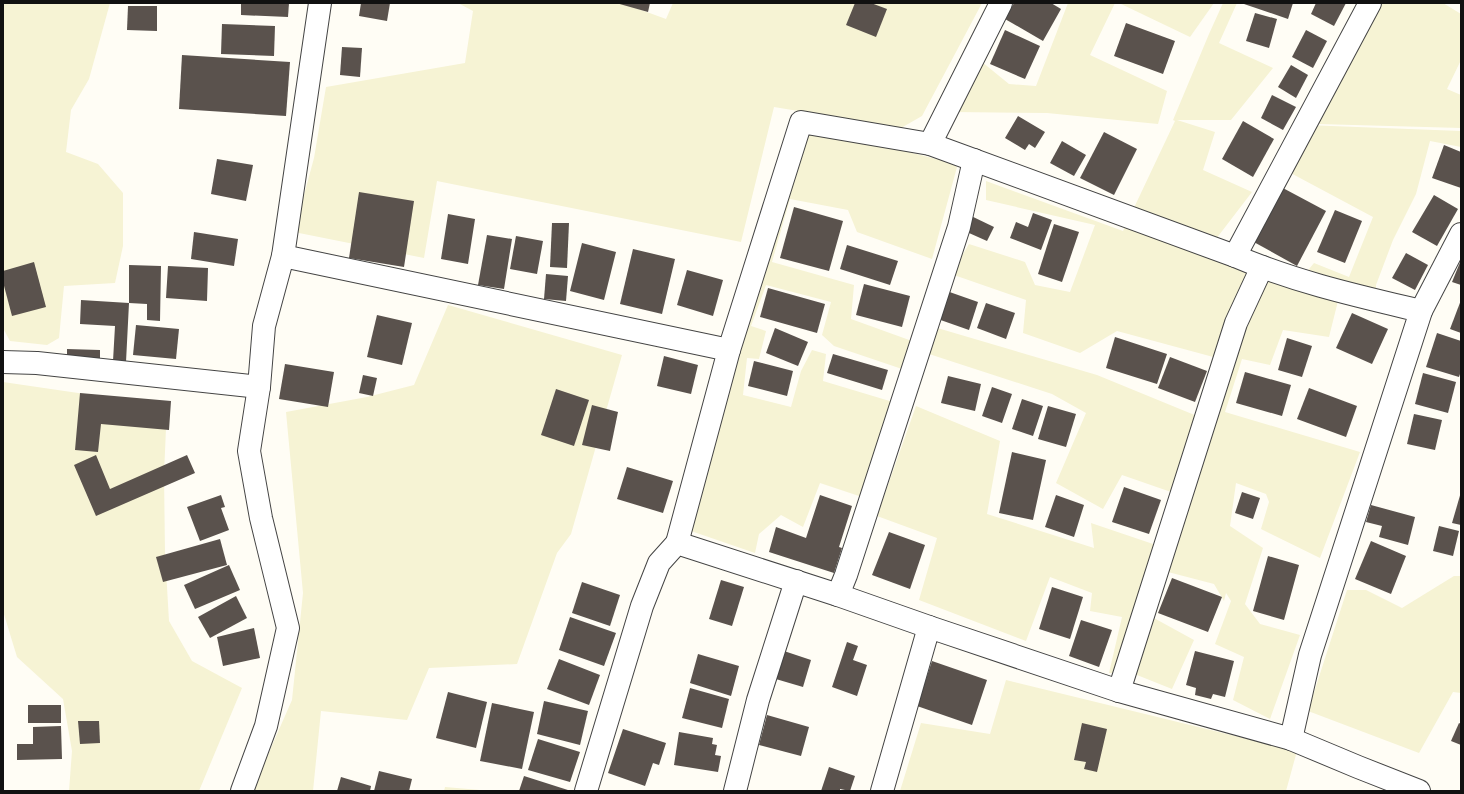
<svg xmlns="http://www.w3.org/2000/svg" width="1464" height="794" font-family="Merriweather,serif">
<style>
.farmland{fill:#f6f3d4}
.building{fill:#5a524d}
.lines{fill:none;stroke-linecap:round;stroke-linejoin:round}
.minor-casing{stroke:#444;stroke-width:24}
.minor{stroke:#fff;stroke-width:22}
</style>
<rect width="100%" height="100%" fill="#fffdf5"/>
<g class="farmland">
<polygon points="3,3 110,3 89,79 71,110 66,152 98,164 123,193 123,246 115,283 64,286 59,338 47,345 10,341 3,328"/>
<polygon points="458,3 622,3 666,19 673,3 982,3 922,116 901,128 774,107 741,242 437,181 424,258 294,232 314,158 326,87 465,63 473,11"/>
<polygon points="1068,3 1115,3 1090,55 1167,91 1158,124 1047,113 954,112 982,62 1009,84 1036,86"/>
<polygon points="1119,3 1214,3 1190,37"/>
<polygon points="1223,3 1237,3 1219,43 1273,68 1231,120 1177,120 1215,132 1203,170 1252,192 1216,239 1304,275 1314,263 1349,277 1373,217 1285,170 1305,125 1461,131 1461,147 1430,141 1416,194 1393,240 1376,285 1376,293 1338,301 1329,337 1283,330 1270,365 1242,359 1225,412 1360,452 1320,558 1261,529 1269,502 1266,494 1236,483 1230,526 1263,548 1245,604 1260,624 1300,635 1270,719 1233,700 1244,657 1215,644 1231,601 1226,593 1224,601 1214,584 1168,572 1152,617 1194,640 1172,689 1132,673 1109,673 1122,617 1090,611 1092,593 1050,577 1026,641 919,600 937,538 877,516 916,406 1000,441 987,514 1094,548 1091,523 1156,545 1171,492 1122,475 1103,509 1056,483 1086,413 1052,394 929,354 934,327 1097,375 1197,416 1217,358 1117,331 1080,353 1023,333 1026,300 951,274 969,244 1025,262 1035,285 1070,292 1095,225 986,200 986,181 1123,231 1175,121 1173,120 1209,34"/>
<polygon points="1356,3 1443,3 1461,14 1461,60 1447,89 1461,95 1461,128 1318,124"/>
<polygon points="807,135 861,140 952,163 957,167 932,259 857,232 848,210 790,199 772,262 854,285 851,319 912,341 902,369 834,346 822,335 831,302 766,285 751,326 766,331 759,359 747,358 743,395 791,407 801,371 812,350 826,354 823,381 893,402 862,497 820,483 803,527 781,515 759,534 755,553 691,531 778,215"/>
<polygon points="448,305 622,355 571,534 557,553 517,664 429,668 407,720 321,711 313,791 252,791 292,700 303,593 286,412 367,397 414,385"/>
<polygon points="3,382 167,406 164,474 165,553 169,621 192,661 242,688 199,791 69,791 72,751 63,699 17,657 3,611"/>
<polygon points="1454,576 1461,576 1461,693 1453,692 1419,753 1308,711 1347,590 1366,590 1402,608"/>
<polygon points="1006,680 1297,751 1286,791 900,791 921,723 990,734"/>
<polygon points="445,787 480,790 479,791 444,791"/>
</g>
<g class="building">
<polygon points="241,3 289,3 288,17 241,15"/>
<polygon points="361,3 390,3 387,21 359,16"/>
<polygon points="616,3 650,3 648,12"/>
<polygon points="855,3 871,3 887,9 876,37 846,25"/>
<polygon points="1014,3 1051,3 1061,9 1043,41 1005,19"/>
<polygon points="1244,3 1293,3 1288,19 1244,4"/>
<polygon points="1316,3 1346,3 1334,26 1311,14"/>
<polygon points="128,6 157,6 157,31 127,30"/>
<polygon points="1255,13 1277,19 1269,48 1246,41"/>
<polygon points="1126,23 1175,41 1163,74 1114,56"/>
<polygon points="222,24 275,26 274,56 221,54"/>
<polygon points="1005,30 1040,46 1025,79 990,64"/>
<polygon points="1306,30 1327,41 1313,68 1292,57"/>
<polygon points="342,47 362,48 360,77 340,75"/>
<polygon points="182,55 290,62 286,116 179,109"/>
<polygon points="1291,65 1308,75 1296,98 1278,87"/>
<polygon points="1272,95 1296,107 1283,130 1261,118"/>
<polygon points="1018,116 1045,132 1035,148 1029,144 1025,150 1005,138"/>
<polygon points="1243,121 1274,139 1253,177 1222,159"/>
<polygon points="1104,132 1137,149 1114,195 1080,178"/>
<polygon points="1062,141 1086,155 1074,176 1050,163"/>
<polygon points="1444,145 1461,152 1461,188 1432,178"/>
<polygon points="217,159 253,165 246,201 211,194"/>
<polygon points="1281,187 1326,211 1297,266 1252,241"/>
<polygon points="359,192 414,201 404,267 349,258"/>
<polygon points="1434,195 1458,209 1437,246 1412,232"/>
<polygon points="794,207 843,221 829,271 780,258"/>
<polygon points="1335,210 1362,221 1345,263 1317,252"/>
<polygon points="1033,213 1052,220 1041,250 1010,238 1016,222 1028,227"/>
<polygon points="448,214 475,219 468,264 441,259"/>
<polygon points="967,214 994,227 987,241 960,229"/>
<polygon points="552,223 569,223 567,268 550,267"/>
<polygon points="1054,224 1079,232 1062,282 1038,274"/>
<polygon points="194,232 238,239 234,266 191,259"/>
<polygon points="487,235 512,239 504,289 478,285"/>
<polygon points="516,236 543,241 537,274 510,269"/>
<polygon points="582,243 616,252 604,300 570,291"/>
<polygon points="847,245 898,261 890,285 840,269"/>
<polygon points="633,249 675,259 662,314 620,304"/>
<polygon points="1406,253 1428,265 1415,290 1392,278"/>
<polygon points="1461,260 1461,285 1452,282"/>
<polygon points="34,262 46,307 12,316 3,282 3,271"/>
<polygon points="129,265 161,266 160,321 147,320 147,304 129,303"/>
<polygon points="168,266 208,268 207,301 166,298"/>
<polygon points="687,270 723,280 713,316 677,305"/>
<polygon points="546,274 568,276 566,301 544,299"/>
<polygon points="864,284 910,296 902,327 856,315"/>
<polygon points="768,288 825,304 817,333 760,317"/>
<polygon points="941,289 978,302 969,330 932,317"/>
<polygon points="81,300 129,303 126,362 113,361 115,326 80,324"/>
<polygon points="1461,300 1461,333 1450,329"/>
<polygon points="986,303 1015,313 1006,339 977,328"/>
<polygon points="1352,313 1388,329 1372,364 1336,348"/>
<polygon points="377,315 412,323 402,365 367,357"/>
<polygon points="136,325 179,329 176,359 133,355"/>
<polygon points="775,328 808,342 798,366 766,353"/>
<polygon points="1437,333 1461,341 1461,371 1459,377 1426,367"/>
<polygon points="1115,337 1167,354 1157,384 1106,368"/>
<polygon points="1287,338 1312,346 1302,377 1278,370"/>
<polygon points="67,349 100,350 100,363 67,362"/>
<polygon points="833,354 888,370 882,390 827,373"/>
<polygon points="664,356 698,365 691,394 657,386"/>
<polygon points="1170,357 1207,371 1195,402 1158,388"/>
<polygon points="754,361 793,371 787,396 748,386"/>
<polygon points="285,364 334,372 328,407 279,399"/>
<polygon points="1245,372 1291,385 1282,416 1236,403"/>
<polygon points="1423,373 1456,382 1448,413 1415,404"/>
<polygon points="363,375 377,378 373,396 359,393"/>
<polygon points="948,376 981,384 975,411 941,403"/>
<polygon points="992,387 1012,394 1002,423 982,416"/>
<polygon points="1309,388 1357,406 1346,437 1297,419"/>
<polygon points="556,389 589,400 574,446 541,435"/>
<polygon points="80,393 171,401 169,430 101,424 98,452 75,450"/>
<polygon points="1022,399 1043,406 1033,436 1012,429"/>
<polygon points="592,405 618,412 610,451 582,445"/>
<polygon points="1048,406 1076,414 1066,447 1038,439"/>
<polygon points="1414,414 1442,420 1435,450 1407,444"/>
<polygon points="1012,452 1046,460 1033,520 999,513"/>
<polygon points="96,455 110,489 187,455 195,473 96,516 74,465"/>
<polygon points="627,467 673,481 663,513 617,499"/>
<polygon points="1124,487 1161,500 1149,534 1112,522"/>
<polygon points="1242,492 1260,498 1253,519 1235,513"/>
<polygon points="1461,492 1461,525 1452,523"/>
<polygon points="221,495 225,507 221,508 229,530 200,541 187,507"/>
<polygon points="820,495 852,506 839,547 842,548 834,573 769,552 776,527 806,538"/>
<polygon points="1056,495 1084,505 1074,537 1045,527"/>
<polygon points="1371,505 1415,517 1408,545 1379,537 1382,526 1366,522"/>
<polygon points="1439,526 1459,531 1453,556 1433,551"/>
<polygon points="889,532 925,545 910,589 872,575"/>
<polygon points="220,539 227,565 163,582 156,557"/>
<polygon points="1371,541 1406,556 1391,594 1355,579"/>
<polygon points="1268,556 1299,565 1284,620 1253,611"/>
<polygon points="229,565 240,590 195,609 184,585"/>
<polygon points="1172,578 1222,597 1208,632 1158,613"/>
<polygon points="721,580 744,587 732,626 709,619"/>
<polygon points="582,582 620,595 610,626 572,613"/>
<polygon points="1052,587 1083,597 1070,639 1039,629"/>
<polygon points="236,596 247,618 210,638 198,617"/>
<polygon points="570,617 616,633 604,666 559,650"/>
<polygon points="1081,620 1112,630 1099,667 1069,656"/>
<polygon points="254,628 260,658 223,666 217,637"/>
<polygon points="847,642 858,646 853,660 867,665 857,696 832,687"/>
<polygon points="778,649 811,660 803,687 769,677"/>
<polygon points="1195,651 1234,661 1225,697 1213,694 1211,699 1195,695 1196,688 1186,685"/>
<polygon points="698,654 739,666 731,696 690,683"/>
<polygon points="559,659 600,675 589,705 547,689"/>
<polygon points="932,661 987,680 972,725 917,706"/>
<polygon points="690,688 729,699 722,728 682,718"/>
<polygon points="448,692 487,702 476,748 436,738"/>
<polygon points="544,701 588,711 580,745 537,734"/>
<polygon points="492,703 534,712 522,769 480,761"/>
<rect x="28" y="705" width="33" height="18"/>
<polygon points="767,715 809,727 801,756 759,745"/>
<polygon points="78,721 99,721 100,743 80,744"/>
<polygon points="1082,723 1107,729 1097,772 1084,769 1086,762 1074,760"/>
<polygon points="1459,723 1461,724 1461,745 1451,741"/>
<polygon points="61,726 62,759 17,760 17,744 33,744 33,727"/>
<polygon points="623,729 666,743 659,765 653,763 645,786 608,773"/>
<polygon points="679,732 713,738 712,744 717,745 715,755 721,756 718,772 674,765"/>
<polygon points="538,739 580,752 570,782 528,770"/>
<polygon points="829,767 855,776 850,791 840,789 840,791 821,791"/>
<polygon points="379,771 412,779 409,791 374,791"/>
<polygon points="524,776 571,791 519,791"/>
<polygon points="341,777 371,786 370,791 337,791"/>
</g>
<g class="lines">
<defs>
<g id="minor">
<polyline points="930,144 1001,3"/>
<path d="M283 256 729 350 801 122 930 144 1235 256C1295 282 1358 296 1421 311L1310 655 1291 739 1119 691 929 627 882 791"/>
<polyline points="1235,256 1370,3"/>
<polyline points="1421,311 1461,234"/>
<polyline points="3,362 37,363 259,387"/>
<polyline points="677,543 729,350"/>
<polyline points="838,595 929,627"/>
<polyline points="1119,691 1236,323 1262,267"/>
<polyline points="1291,739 1358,767 1419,791"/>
<polyline points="242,791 266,726 288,628 261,518 249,451 259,387 264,326 283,256 320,3"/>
<polyline points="586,791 642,606 659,563 677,543 838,595 846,575 959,227 974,160"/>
<polyline points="735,791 758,700 796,581"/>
</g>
</defs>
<use href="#minor" class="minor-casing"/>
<use href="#minor" class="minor"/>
</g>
<rect width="1464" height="794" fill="none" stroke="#111111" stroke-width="8"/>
</svg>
